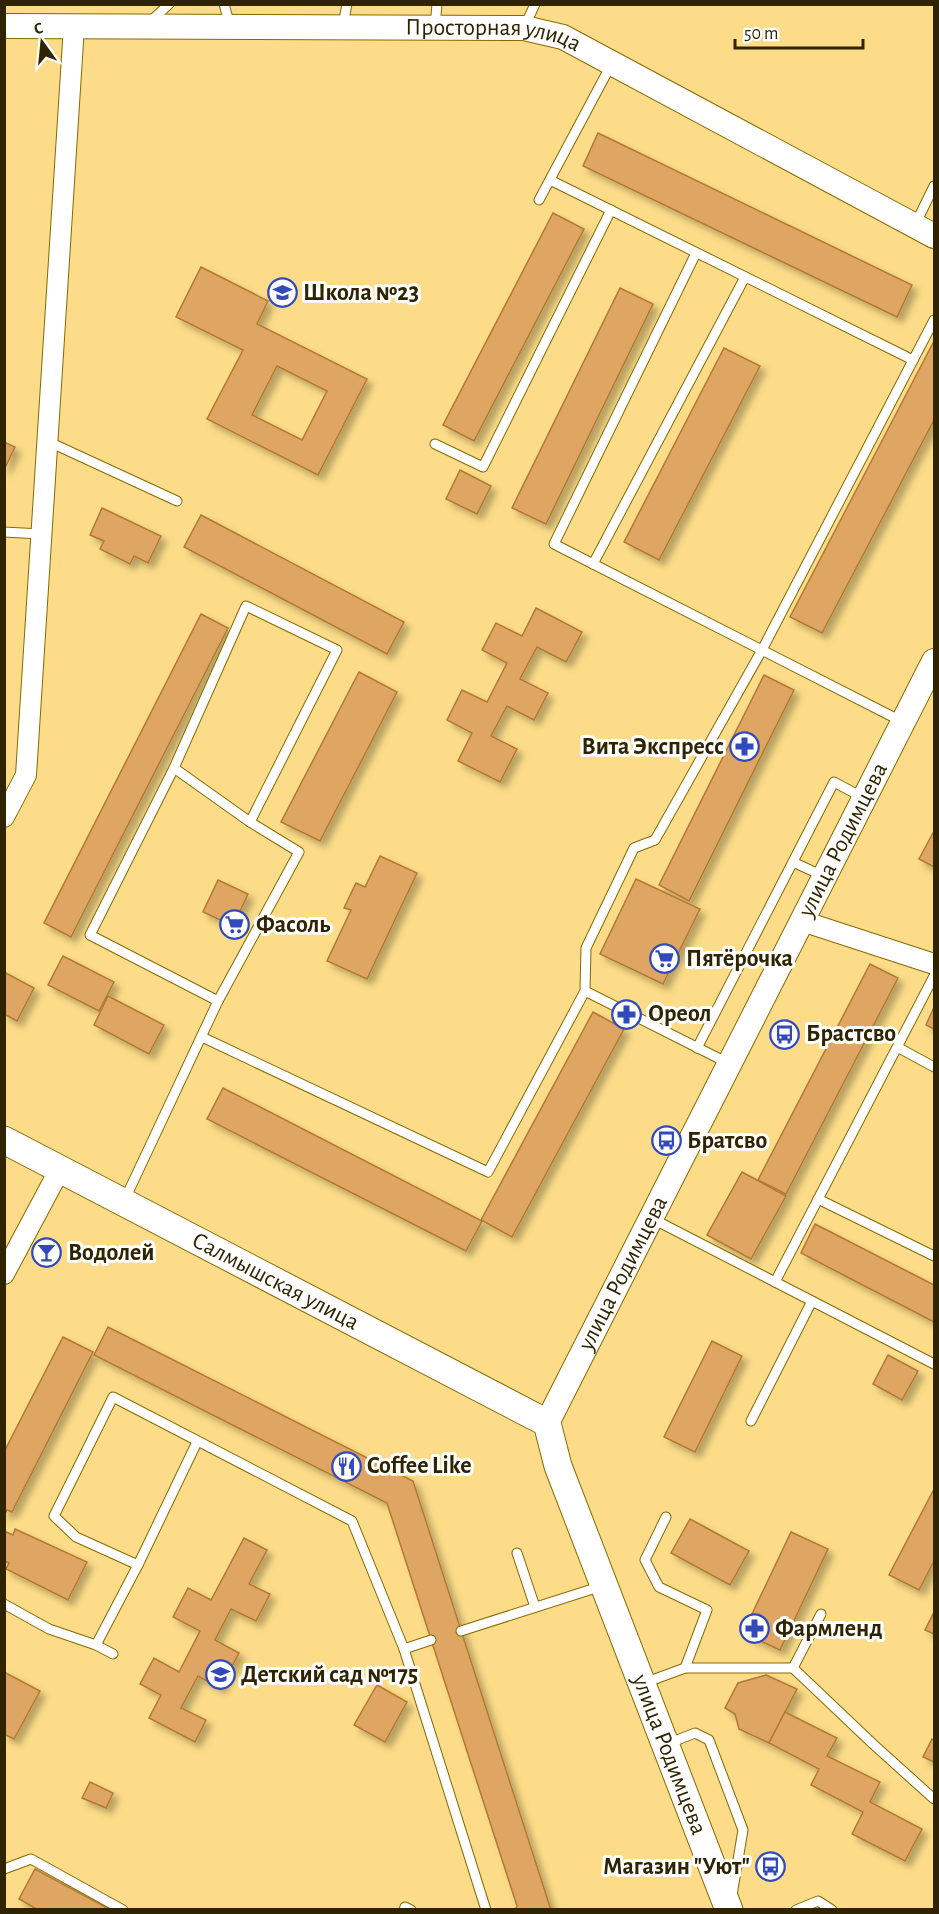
<svg xmlns="http://www.w3.org/2000/svg" width="939" height="1914" font-family="'Alegreya Sans',sans-serif">
<style>
.building{fill:#dfa562;stroke:#b17934;stroke-width:1.5;fill-rule:evenodd;filter:url(#shadow)}
.lines{fill:none;stroke-linecap:round;stroke-linejoin:round}
.service-casing{stroke:#876901;stroke-width:11}
.minor-casing{stroke:#876901;stroke-width:22}
.tertiary-casing{stroke:#876901;stroke-width:26}
.secondary-casing{stroke:#876901;stroke-width:29}
.service{stroke:#fff;stroke-width:9}
.minor{stroke:#fff;stroke-width:20}
.tertiary{stroke:#fff;stroke-width:24}
.secondary{stroke:#fff;stroke-width:27}
.labels{text-anchor:middle;dominant-baseline:central;stroke-width:6;stroke-linejoin:round;paint-order:stroke}
.street-label{font-size:24px;fill:#2f2300;stroke:#fff}
.poi-label{font-size:24px;font-weight:bold;fill:#2f2300;stroke:#fff;text-anchor:start}
</style>
<defs>
<filter id="shadow"><feDropShadow dx="5.5" dy="5.5" stdDeviation="3" flood-color="#0004"/></filter>
</defs>
<rect width="100%" height="100%" fill="#fcdc88"/>
<g class="building">
<polygon points="598,133 912,285 897,317 583,166"/>
<polygon points="553,213 584,229 474,441 443,425"/>
<path d="M201 267 268 301 257 324 367 379 318 475 207 419 243 350 176 317ZM277 366 327 391 302 440 252 415Z"/>
<polygon points="620,288 653,304 546,524 512,508"/>
<polygon points="934,341 934,420 822,633 790,617"/>
<polygon points="724,348 760,366 659,560 624,542"/>
<polygon points="4,442 15,447 4,470"/>
<polygon points="460,470 491,486 477,514 446,499"/>
<polygon points="102,508 161,536 148,563 134,556 130,564 100,549 104,541 90,535"/>
<polygon points="201,515 404,622 387,654 184,547"/>
<polygon points="536,608 582,632 566,662 537,647 520,679 548,693 534,720 507,706 491,736 517,749 500,782 458,761 472,733 447,720 462,690 487,702 507,663 482,650 496,623 522,636"/>
<polygon points="201,614 228,628 71,937 44,923"/>
<polygon points="359,672 397,692 320,841 281,822"/>
<polygon points="764,675 794,690 689,901 659,885"/>
<polygon points="934,831 934,867 919,859"/>
<polygon points="380,856 417,873 367,979 327,961 351,910 344,908 356,883 365,887"/>
<polygon points="636,879 700,909 663,984 600,954"/>
<polygon points="218,880 248,894 233,926 203,912"/>
<polygon points="63,956 114,982 99,1011 48,985"/>
<polygon points="870,964 898,978 786,1194 758,1180"/>
<polygon points="4,972 34,988 17,1021 4,1014"/>
<polygon points="108,996 164,1025 149,1054 94,1025"/>
<polygon points="934,1007 934,1029 926,1025"/>
<polygon points="593,1012 624,1029 512,1237 481,1220"/>
<polygon points="223,1088 482,1221 466,1251 207,1119"/>
<polygon points="742,1172 786,1196 751,1259 707,1235"/>
<polygon points="815,1224 934,1285 934,1322 801,1253"/>
<polygon points="108,1327 413,1481 551,1910 515,1910 517,1906 387,1503 94,1355"/>
<polygon points="63,1337 93,1352 12,1512 7,1510 4,1516 4,1452"/>
<polygon points="712,1341 742,1356 695,1452 664,1437"/>
<polygon points="888,1355 918,1371 902,1400 873,1384"/>
<polygon points="934,1489 934,1561 919,1590 889,1575"/>
<polygon points="690,1519 749,1551 730,1585 671,1553"/>
<polygon points="15,1529 87,1562 68,1600 6,1569 9,1563 4,1561 4,1531 13,1535"/>
<polygon points="791,1532 828,1549 780,1650 743,1633"/>
<polygon points="244,1538 267,1550 249,1584 270,1594 256,1621 231,1609 215,1640 239,1653 220,1688 198,1676 181,1708 206,1720 195,1742 149,1718 161,1695 140,1684 154,1658 179,1672 200,1631 173,1617 188,1588 211,1600"/>
<polygon points="934,1612 934,1634 925,1630"/>
<polygon points="4,1672 40,1691 14,1739 4,1734"/>
<polygon points="766,1675 797,1689 769,1743 739,1729 735,1714 725,1708 738,1683"/>
<polygon points="377,1685 407,1702 385,1742 354,1725"/>
<polygon points="785,1712 837,1738 827,1756 880,1782 870,1802 922,1829 905,1861 852,1834 863,1812 811,1785 819,1769 769,1743"/>
<polygon points="932,1739 934,1741 934,1762 923,1757"/>
<polygon points="90,1782 113,1793 106,1808 82,1798"/>
<polygon points="35,1869 111,1910 38,1910 19,1899"/>
</g>
<g class="lines">
<defs>
<g id="service">
<polyline points="224,4 230,26"/>
<polyline points="151,21 169,4"/>
<polyline points="343,25 347,4"/>
<polyline points="525,26 535,4"/>
<polyline points="435,27 437,4"/>
<polyline points="550,180 913,360"/>
<polyline points="539,200 611,65"/>
<polyline points="915,225 934,186"/>
<polyline points="696,253 554,544 901,721"/>
<polyline points="47,441 177,501"/>
<polyline points="435,444 483,467 611,210"/>
<polyline points="4,532 41,534"/>
<polyline points="593,564 745,277"/>
<polyline points="174,768 250,822 299,852 218,1001"/>
<polyline points="793,862 823,876"/>
<polyline points="585,991 728,1063"/>
<polyline points="202,1037 488,1172 585,991 586,948 634,848 655,840 762,650 934,320"/>
<polyline points="697,1048 834,782 862,797"/>
<polyline points="899,1048 934,1067"/>
<polyline points="125,1199 218,1001 90,935 174,768 246,606 337,650 250,822"/>
<polyline points="818,1199 934,1256"/>
<polyline points="653,1219 812,1301 751,1421"/>
<polyline points="775,1282 934,976"/>
<polyline points="812,1301 934,1364"/>
<polyline points="666,1517 645,1560 659,1587 707,1610 685,1668"/>
<polyline points="517,1553 535,1607"/>
<polyline points="138,1565 197,1442"/>
<polyline points="4,1604 49,1629 96,1645 138,1565 76,1537 54,1516 113,1397 352,1521 404,1649 431,1640"/>
<polyline points="461,1631 602,1586"/>
<polyline points="96,1645 113,1654"/>
<polyline points="404,1649 486,1910"/>
<polyline points="793,1668 821,1614"/>
<polyline points="644,1683 685,1668 793,1668 873,1744 934,1799"/>
<polyline points="667,1744 695,1733 709,1740 743,1830 732,1895"/>
<polyline points="4,1869 31,1859 123,1910"/>
<polyline points="404,1910 405,1907 411,1910"/>
<polyline points="796,1910 818,1901 832,1910"/>
</g>
<g id="minor">
<polyline points="4,817 26,775 74,26"/>
<polyline points="802,921 934,964"/>
<polyline points="4,1274 60,1169"/>
</g>
<g id="tertiary">
<path id="s1" d="M4 26 524 28 563 37 934 236"/>
<path id="s2" d="M547 1423 934 661"/>
</g>
<g id="secondary">
<path id="s3" d="M4 1140 547 1423 558 1466 729 1910"/>
</g>
</defs>
<use href="#service" class="service-casing"/>
<use href="#minor" class="minor-casing"/>
<use href="#tertiary" class="tertiary-casing"/>
<use href="#secondary" class="secondary-casing"/>
<use href="#service" class="service"/>
<use href="#minor" class="minor"/>
<use href="#tertiary" class="tertiary"/>
<use href="#secondary" class="secondary"/>
</g>
<defs>
<symbol id="school-ring" viewBox="-11 -11 22 22"><circle r="9.5" fill="#fff" stroke="#3249bb" stroke-width="1.5"/><path d="M0-5L7-2L0 1L-7-2ZM-4 1L0 2.5L4 1V4Q0 6-4 4Z" fill="#3249bb"/></symbol>
<symbol id="pharmacy-ring" viewBox="-11 -11 22 22"><circle r="9.5" fill="#fff" stroke="#3249bb" stroke-width="1.5"/><path d="M-2-6h4v4h4v4h-4v4h-4v-4h-4v-4h4Z" fill="#3249bb"/></symbol>
<symbol id="supermarket-ring" viewBox="-11 -11 22 22"><circle r="9.5" fill="#fff" stroke="#3249bb" stroke-width="1.5"/><path d="M-6-5.5h2.5l.6 2H6L4.5 2H-2.5L-4.4-4H-6ZM-1.5 3.2a1.3 1.3 0 1 0 .1 0ZM3 3.2a1.3 1.3 0 1 0 .1 0Z" fill="#3249bb"/></symbol>
<symbol id="bus-ring" viewBox="-11 -11 22 22"><circle r="9.5" fill="#fff" stroke="#3249bb" stroke-width="1.5"/><path d="M-5-6H5V4H4V6H2V4H-2V6H-4V4H-5ZM-3.5-4V0h7V-4ZM-3.5 1.2v1.5H-2V1.2ZM2 1.2v1.5H3.5V1.2Z" fill="#3249bb"/></symbol>
<symbol id="bar-ring" viewBox="-11 -11 22 22"><circle r="9.5" fill="#fff" stroke="#3249bb" stroke-width="1.5"/><path d="M-6-5H6L.8 .8V4.5H3.5V6h-7V4.5H-.8V.8Z" fill="#3249bb"/></symbol>
<symbol id="restaurant-ring" viewBox="-11 -11 22 22"><circle r="9.5" fill="#fff" stroke="#3249bb" stroke-width="1.5"/><path d="M-5-6h1v4h1v-4h1v4h1v-4h1v5L-1.5 .5V6h-2V.5L-5-1ZM5-6V6H3V1.5H1.5Q1.5-4 5-6Z" fill="#3249bb"/></symbol>
</defs>
<g fill-rule="evenodd">
<use href="#school-ring" x="266" y="276" width="33" height="33"/>
<use href="#pharmacy-ring" x="728" y="730" width="33" height="33"/>
<use href="#supermarket-ring" x="218" y="908" width="33" height="33"/>
<use href="#supermarket-ring" x="648" y="942" width="33" height="33"/>
<use href="#pharmacy-ring" x="610" y="998" width="33" height="33"/>
<use href="#bus-ring" x="768" y="1018" width="33" height="33"/>
<use href="#bus-ring" x="650" y="1124" width="33" height="33"/>
<use href="#bar-ring" x="30" y="1236" width="33" height="33"/>
<use href="#restaurant-ring" x="330" y="1450" width="33" height="33"/>
<use href="#pharmacy-ring" x="738" y="1612" width="33" height="33"/>
<use href="#school-ring" x="204" y="1658" width="33" height="33"/>
<use href="#bus-ring" x="754" y="1850" width="33" height="33"/>
</g>
<g class="labels">
<g class="street-label">
<text stroke="none"><textPath href="#s1" startOffset="490">Просторная улица</textPath></text>
<text stroke="none"><textPath href="#s2" startOffset="654">улица Родимцева</textPath></text>
<text stroke="none"><textPath href="#s2" startOffset="168">улица Родимцева</textPath></text>
<text stroke="none"><textPath href="#s3" startOffset="306">Салмышская улица</textPath></text>
<text stroke="none"><textPath href="#s3" startOffset="966">улица Родимцева</textPath></text>
</g>
<g class="poi-label">
<text x="303" y="293">Школа №23</text>
<text x="724" y="747" text-anchor="end">Вита Экспресс</text>
<text x="256" y="925">Фасоль</text>
<text x="686" y="959">Пятёрочка</text>
<text x="648" y="1014">Ореол</text>
<text x="806" y="1034">Брастсво</text>
<text x="687" y="1141">Братсво</text>
<text x="68" y="1253">Водолей</text>
<text x="367" y="1466">Coffee Like</text>
<text x="775" y="1629">Фармленд</text>
<text x="241" y="1675">Детский сад №175</text>
<text x="750" y="1867" text-anchor="end">Магазин "Уют"</text>
</g>
</g>
<rect width="939" height="1914" fill="none" stroke="#2f2300" stroke-width="12"/>
<g transform="translate(42 42) rotate(345)" stroke="#ffffff" stroke-width="4.5" paint-order="stroke">
<path d="M0-4.5L10 22L0 15L-10 22Z" fill="#2f2300"/>
<text y="-9" font-size="16" font-weight="bold" text-anchor="middle" fill="#2f2300">С</text>
</g>
<path d="M735 39v9h128v-9" fill="none" stroke="#2f2300" stroke-width="3"/>
<text x="744" y="39" font-size="18" fill="#2f2300" stroke="#ffffff" stroke-width="4.5" paint-order="stroke">50 m</text>
</svg>
